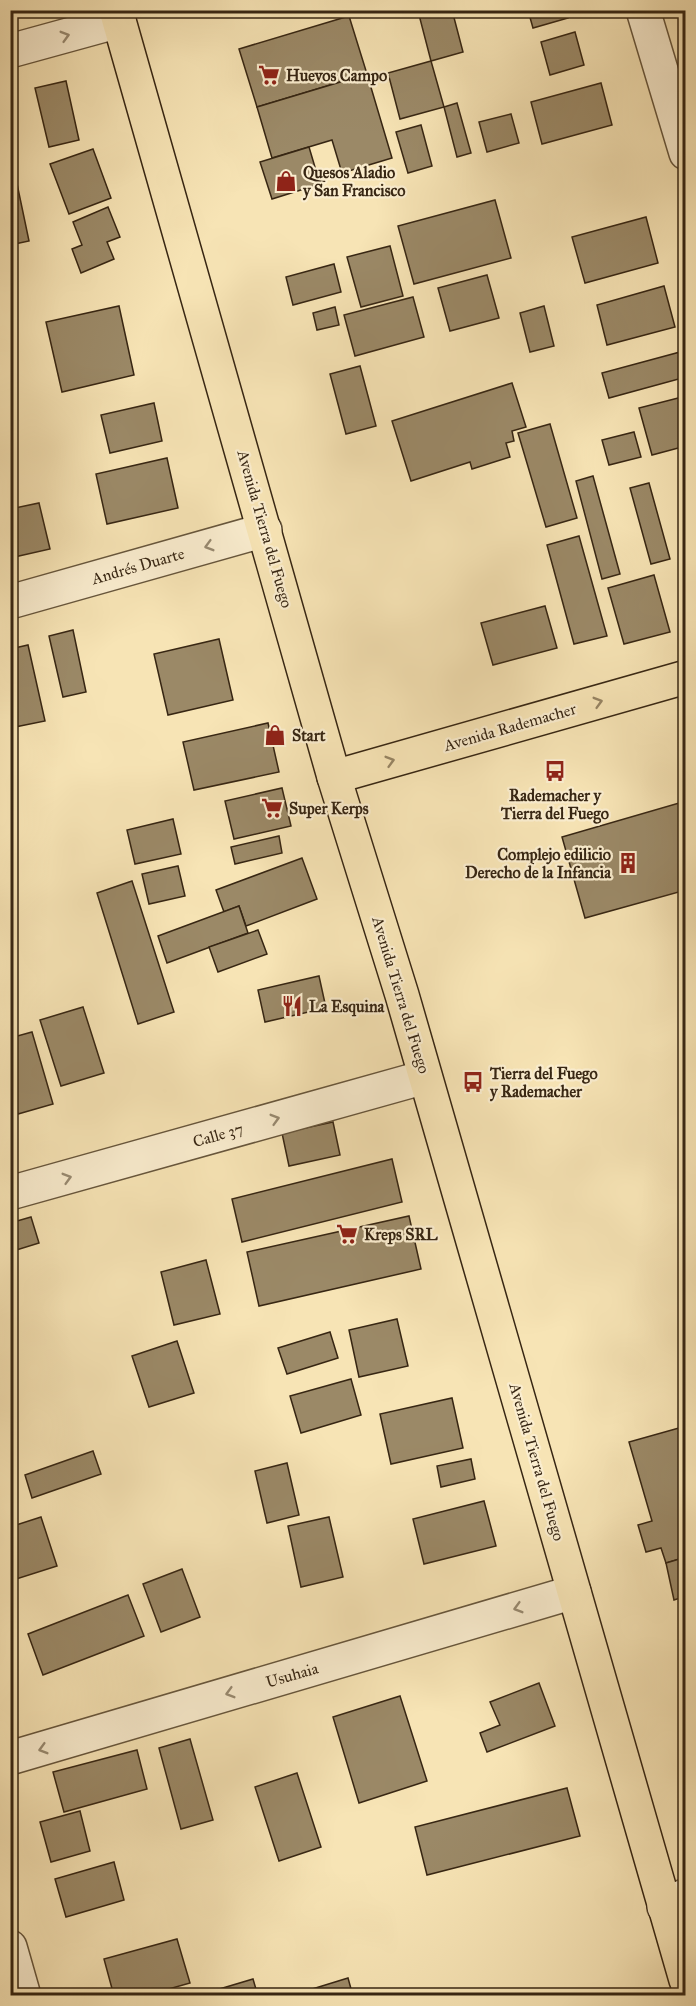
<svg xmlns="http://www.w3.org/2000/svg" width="696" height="2006" font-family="'IM FELL Great Primer',serif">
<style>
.building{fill:#9b8967;stroke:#372613;stroke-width:1.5}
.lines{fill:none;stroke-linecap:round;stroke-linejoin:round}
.street-casing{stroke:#67563c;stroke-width:36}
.primary-casing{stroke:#372613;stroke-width:36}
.highway-casing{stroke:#372613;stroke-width:36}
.street{stroke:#faedcf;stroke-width:33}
.primary{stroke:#f7e4b5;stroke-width:33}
.highway{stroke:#f7e4b5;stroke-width:33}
.oneway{stroke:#988a71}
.oneway2{stroke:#978564}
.labels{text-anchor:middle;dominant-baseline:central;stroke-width:4.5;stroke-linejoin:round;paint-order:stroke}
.poi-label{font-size:16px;font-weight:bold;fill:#372613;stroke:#faedcf;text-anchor:start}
.street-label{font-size:16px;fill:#372613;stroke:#faedcf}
</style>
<rect width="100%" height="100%" fill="#f7e4b5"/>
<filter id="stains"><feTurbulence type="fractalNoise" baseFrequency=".00333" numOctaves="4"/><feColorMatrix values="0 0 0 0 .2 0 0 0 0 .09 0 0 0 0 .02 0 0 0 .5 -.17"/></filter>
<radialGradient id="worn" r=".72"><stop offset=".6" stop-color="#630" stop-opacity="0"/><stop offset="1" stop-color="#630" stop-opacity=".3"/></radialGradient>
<g class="building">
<polygon points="452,10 463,52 431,61 418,11"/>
<polygon points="540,10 566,10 568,18 533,28 529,14"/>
<polygon points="349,16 367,74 257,107 239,49"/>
<polygon points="575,32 584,65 550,75 541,42"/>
<polygon points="431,61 444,107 400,119 388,73"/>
<polygon points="367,74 392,158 342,173 332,140 272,158 257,107"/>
<polygon points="66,81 79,140 49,147 35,88"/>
<polygon points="601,83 612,125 542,144 531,102"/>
<polygon points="457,103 471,153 457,157 444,107"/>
<polygon points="511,114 519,143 487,152 479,122"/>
<polygon points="421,125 432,166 408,173 396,132"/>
<polygon points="309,147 320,184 272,199 260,162"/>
<polygon points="93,149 111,198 69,214 50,164"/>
<polygon points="16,179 29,241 10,245 10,180"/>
<polygon points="495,200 511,258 414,284 398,226"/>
<polygon points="108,207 120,237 107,242 114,259 81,273 72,249 82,245 73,222"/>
<polygon points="646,217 658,263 585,283 572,237"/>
<polygon points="390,246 403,296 361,307 347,257"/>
<polygon points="334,264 341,292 293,305 286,277"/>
<polygon points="487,275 499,318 450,331 438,288"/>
<polygon points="664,286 675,327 607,345 597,305"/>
<polygon points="413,297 424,337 355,356 344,315"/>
<polygon points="119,306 134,375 62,392 46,322"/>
<polygon points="544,306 554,346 530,352 520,313"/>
<polygon points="335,307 339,325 317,330 313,313"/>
<polygon points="680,352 686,377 609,398 602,373"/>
<polygon points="360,366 376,426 346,434 330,374"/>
<polygon points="512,383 526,427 512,431 514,441 506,443 510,457 472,469 470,462 411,481 392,421"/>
<polygon points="686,396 686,446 652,455 639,408"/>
<polygon points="154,403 162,441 110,453 101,415"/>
<polygon points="550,424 577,518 546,527 518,433"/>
<polygon points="634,432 641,457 609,465 602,440"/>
<polygon points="167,458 178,508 107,524 96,474"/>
<polygon points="593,476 620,574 602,579 576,481"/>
<polygon points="649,483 670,559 651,564 630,488"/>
<polygon points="39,503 50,549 10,558 10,509"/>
<polygon points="579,536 607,636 574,644 547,545"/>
<polygon points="654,575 670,632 624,644 608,588"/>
<polygon points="545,606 557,648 493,665 481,623"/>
<polygon points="73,630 86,692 63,697 49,636"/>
<polygon points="219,639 233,700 168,715 154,654"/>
<polygon points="28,645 45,721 10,728 10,649"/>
<polygon points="268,723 279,772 194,790 183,742"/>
<polygon points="282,788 291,826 234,839 225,801"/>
<polygon points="686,801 686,890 585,918 562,837"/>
<polygon points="173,819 181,854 135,864 127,830"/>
<polygon points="279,836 282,853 235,864 231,847"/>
<polygon points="302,858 317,899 246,926 239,906 224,912 216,890"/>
<polygon points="178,866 185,896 149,904 142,874"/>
<polygon points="132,881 174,1012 138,1024 97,893"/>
<polygon points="239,906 248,933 167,963 158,936"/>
<polygon points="258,930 267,954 218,972 209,947"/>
<polygon points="319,976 326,1008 265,1022 258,990"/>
<polygon points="83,1007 104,1073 61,1086 40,1020"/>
<polygon points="32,1032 53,1104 18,1114 10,1088 10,1038"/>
<polygon points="333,1122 340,1155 289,1166 282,1133"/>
<polygon points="392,1159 402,1202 242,1242 232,1199"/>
<polygon points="409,1216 421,1269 259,1306 247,1252"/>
<polygon points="31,1217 39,1243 10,1252 10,1223"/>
<polygon points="206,1260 220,1314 174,1325 161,1272"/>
<polygon points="397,1319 408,1366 359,1377 349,1330"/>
<polygon points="330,1332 338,1358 287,1374 278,1348"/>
<polygon points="177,1341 194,1393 149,1407 132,1356"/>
<polygon points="351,1379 361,1415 301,1433 290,1396"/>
<polygon points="452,1398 463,1448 391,1464 380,1414"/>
<polygon points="686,1426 686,1557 666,1563 661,1548 646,1552 638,1525 652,1521 629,1442"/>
<polygon points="93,1451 101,1474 32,1498 25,1475"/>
<polygon points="471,1459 475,1479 441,1487 437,1466"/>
<polygon points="287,1463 299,1515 267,1523 255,1471"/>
<polygon points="484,1501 496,1546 424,1564 413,1519"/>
<polygon points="41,1517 57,1566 10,1581 10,1527"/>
<polygon points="329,1517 343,1577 301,1587 288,1526"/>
<polygon points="686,1557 686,1596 674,1600 666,1563"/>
<polygon points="182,1569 200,1617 161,1632 143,1584"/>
<polygon points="128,1595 144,1636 43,1675 28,1634"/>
<polygon points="539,1683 555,1726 487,1752 480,1733 500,1725 490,1702"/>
<polygon points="400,1696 427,1781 359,1803 333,1717"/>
<polygon points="190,1739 213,1820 181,1829 159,1748"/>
<polygon points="137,1750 147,1789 64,1812 53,1772"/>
<polygon points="297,1773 321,1847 279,1861 255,1787"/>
<polygon points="567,1788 580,1836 427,1875 415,1827"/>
<polygon points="80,1811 90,1851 51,1862 40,1822"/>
<polygon points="114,1862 124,1900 66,1917 55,1879"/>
<polygon points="177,1939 190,1983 144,1996 114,1996 104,1959"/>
<polygon points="348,1978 353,1996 311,1996 309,1990"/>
<polygon points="253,1979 258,1996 196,1996"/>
</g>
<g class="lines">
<defs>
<g id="street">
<polyline points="643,10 686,153"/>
<polyline points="10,51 119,21"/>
<polyline points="10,602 265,530"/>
<polyline points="10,1193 425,1077"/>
<polyline points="10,1758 574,1592"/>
<polyline points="664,1907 686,1895"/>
<polyline points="10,1947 24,1996"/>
</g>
<polyline id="primary" points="334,777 686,677"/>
<polyline id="highway" points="116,10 334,777 402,995 686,1980"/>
</defs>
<use href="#street" class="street-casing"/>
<use href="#primary" class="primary-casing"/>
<use href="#highway" class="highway-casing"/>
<use href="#street" class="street"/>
<use href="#primary" class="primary"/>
<use href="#highway" class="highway"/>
</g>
<defs><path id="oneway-chevron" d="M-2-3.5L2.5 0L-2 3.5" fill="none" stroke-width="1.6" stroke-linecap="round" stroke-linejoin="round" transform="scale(1.5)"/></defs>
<g class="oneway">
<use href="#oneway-chevron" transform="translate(65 36) rotate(-16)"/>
<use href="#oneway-chevron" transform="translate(209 546) rotate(164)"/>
<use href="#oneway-chevron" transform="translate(275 1119) rotate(-16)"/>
<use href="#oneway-chevron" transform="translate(67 1178) rotate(-16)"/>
<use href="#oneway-chevron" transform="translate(518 1608) rotate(164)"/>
<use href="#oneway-chevron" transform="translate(230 1693) rotate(164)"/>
<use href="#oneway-chevron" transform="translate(43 1749) rotate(164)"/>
</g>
<g class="oneway2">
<use href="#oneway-chevron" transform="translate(598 702) rotate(-16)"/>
<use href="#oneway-chevron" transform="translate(390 761) rotate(-16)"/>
</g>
<defs>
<symbol id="supermarket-bare" viewBox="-9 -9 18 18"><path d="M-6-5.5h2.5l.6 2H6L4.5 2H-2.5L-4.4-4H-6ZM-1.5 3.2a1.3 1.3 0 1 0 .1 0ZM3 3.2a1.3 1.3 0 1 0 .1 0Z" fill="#8f2418" stroke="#faedcf" stroke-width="2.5" paint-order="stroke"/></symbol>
<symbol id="shop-bare" viewBox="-9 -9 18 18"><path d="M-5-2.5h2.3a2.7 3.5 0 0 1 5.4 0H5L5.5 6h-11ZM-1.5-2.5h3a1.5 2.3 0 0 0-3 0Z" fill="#8f2418" stroke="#faedcf" stroke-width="2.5" paint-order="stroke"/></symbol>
<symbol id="bus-bare" viewBox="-9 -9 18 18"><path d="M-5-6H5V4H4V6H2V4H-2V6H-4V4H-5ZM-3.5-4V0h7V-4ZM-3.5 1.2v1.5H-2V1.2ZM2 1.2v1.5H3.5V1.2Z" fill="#8f2418" stroke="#faedcf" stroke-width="2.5" paint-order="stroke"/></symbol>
<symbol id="building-bare" viewBox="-9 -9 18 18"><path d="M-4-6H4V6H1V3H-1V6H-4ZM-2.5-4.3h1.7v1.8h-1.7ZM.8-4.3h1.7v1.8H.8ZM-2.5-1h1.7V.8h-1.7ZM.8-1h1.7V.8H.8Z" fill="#8f2418" stroke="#faedcf" stroke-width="2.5" paint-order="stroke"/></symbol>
<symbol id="restaurant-bare" viewBox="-9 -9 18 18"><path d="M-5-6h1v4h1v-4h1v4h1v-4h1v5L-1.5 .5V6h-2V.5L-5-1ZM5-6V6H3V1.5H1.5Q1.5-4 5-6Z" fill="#8f2418" stroke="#faedcf" stroke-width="2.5" paint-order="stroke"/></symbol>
</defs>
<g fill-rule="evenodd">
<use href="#supermarket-bare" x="254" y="60" width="30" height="30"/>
<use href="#shop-bare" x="271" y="166" width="30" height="30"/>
<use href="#shop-bare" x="260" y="720" width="30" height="30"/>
<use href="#bus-bare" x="540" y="756" width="30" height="30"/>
<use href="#supermarket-bare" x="257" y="793" width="30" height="30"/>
<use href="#building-bare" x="613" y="848" width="30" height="30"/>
<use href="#restaurant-bare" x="277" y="991" width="30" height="30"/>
<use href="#bus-bare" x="458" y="1067" width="30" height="30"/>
<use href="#supermarket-bare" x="332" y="1219" width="30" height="30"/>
</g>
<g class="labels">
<g class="poi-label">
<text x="286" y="75">Huevos Campo</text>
<text x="303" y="172">Quesos Aladio<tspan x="303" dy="18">y San Francisco</tspan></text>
<text x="292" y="735">Start</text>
<text x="555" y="795" text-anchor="middle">Rademacher y<tspan x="555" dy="18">Tierra del Fuego</tspan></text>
<text x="289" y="808">Super Kerps</text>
<text x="611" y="854" text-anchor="end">Complejo edilicio<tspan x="611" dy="18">Derecho de la Infancia</tspan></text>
<text x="309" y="1006">La Esquina</text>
<text x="490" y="1073">Tierra del Fuego<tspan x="490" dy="18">y Rademacher</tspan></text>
<text x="364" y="1234">Kreps SRL</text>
</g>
<g class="street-label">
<text transform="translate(265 529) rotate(74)">Avenida Tierra del Fuego</text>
<text transform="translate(138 566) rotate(-16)">Andrés Duarte</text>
<text transform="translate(510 727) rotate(-16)">Avenida Rademacher</text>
<text transform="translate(401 995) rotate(73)">Avenida Tierra del Fuego</text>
<text transform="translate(218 1135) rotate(-16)">Calle 37</text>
<text transform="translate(537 1462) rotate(74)">Avenida Tierra del Fuego</text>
<text transform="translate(292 1675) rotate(-16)">Usuhaia</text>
</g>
</g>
<rect width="696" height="2006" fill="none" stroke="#f7e4b5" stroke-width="36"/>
<rect x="12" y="12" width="672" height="1982" fill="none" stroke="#372613" stroke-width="3"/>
<rect x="18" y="18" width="660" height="1970" fill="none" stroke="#372613" stroke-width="1.5"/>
<rect width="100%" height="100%" filter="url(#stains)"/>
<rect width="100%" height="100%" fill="url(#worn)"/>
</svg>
